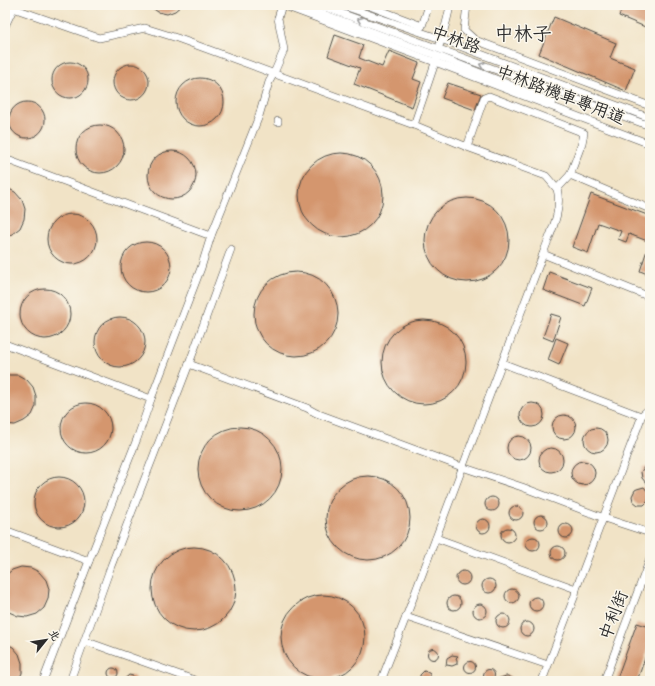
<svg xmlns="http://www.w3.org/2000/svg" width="655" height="686" font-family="Itim,'LXGW WenKai TC',sans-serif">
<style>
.building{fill:#d4966e}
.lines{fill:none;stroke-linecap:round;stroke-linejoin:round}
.minor-casing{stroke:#494742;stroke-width:8}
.minor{stroke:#fff;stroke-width:7}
.minor-bridge-casing{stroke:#494742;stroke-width:8;stroke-linecap:butt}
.minor-bridge{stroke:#fff;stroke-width:7}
.oneway{stroke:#a0a0a0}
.labels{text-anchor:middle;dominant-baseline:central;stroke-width:3;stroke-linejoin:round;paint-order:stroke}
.street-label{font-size:17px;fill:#2b2b2b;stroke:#fbf7ec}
.quarter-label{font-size:19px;fill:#2b2b2b;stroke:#fbf7ec}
</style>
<rect width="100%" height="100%" fill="#fbf7ec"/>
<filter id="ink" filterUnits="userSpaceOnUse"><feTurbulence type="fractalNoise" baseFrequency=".025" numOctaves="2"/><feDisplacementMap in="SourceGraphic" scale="8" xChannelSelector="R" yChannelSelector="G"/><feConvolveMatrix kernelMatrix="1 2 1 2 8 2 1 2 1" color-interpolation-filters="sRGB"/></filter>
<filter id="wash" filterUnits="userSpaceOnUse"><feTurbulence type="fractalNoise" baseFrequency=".012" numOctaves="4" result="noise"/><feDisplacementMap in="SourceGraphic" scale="16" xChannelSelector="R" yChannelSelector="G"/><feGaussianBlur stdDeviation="0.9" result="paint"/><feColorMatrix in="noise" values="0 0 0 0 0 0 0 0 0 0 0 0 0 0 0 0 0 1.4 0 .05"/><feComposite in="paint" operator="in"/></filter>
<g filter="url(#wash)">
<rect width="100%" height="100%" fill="#f1e3c6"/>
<g id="blocks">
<g class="building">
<polygon points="148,5 182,5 175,11 167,14 158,12"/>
<polygon points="623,5 650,5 650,29 619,16"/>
<polygon points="554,17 616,43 610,58 635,68 626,91 539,54"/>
<polygon points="335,35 363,45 359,58 382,67 389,51 419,63 413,79 421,82 412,107 354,84 360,68 328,56"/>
<circle cx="70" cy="80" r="18"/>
<circle cx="131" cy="82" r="18"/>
<circle cx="200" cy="102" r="24"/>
<polygon points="448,83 481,94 475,110 442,98"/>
<circle cx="27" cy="120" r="18"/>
<circle cx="100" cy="149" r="24"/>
<circle cx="172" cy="175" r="24"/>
<circle cx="341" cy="195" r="42"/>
<polygon points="5,187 15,192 22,200 25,209 24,219 20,228 12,234 5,237"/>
<polygon points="591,194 650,216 650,242 629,234 626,242 618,239 621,231 598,223 588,253 572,247"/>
<circle cx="467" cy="240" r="42"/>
<circle cx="72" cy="239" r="25"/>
<circle cx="146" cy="267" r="25"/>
<polygon points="649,244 650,244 650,275 640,271"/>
<polygon points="549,272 592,288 585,306 543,290"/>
<circle cx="296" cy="314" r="42"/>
<circle cx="45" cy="314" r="25"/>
<polygon points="551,314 561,317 553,341 543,337"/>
<circle cx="120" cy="342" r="25"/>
<circle cx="424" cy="362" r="42"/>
<polygon points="556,338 568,343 559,365 548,360"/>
<polygon points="8,375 18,375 27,380 33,387 36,396 36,406 32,415 24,421 15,425 5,424 5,376"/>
<circle cx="86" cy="428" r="25"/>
<circle cx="532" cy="415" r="12"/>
<circle cx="564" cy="427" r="12"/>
<circle cx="240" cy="469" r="42"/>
<circle cx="596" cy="440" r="12"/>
<circle cx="519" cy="448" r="12"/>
<circle cx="551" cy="460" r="12"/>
<circle cx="583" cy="473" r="12"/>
<polygon points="647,466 650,466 650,483 646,483 642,478 641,472 644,467"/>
<circle cx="368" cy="518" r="42"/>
<circle cx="59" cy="502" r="25"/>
<polygon points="644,487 648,492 649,495 648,501 644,505 638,505 633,501 632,496 635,490 637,489"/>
<circle cx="492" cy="504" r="7"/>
<circle cx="516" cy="513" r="7"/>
<circle cx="541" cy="522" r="7"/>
<circle cx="483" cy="526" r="7"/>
<circle cx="566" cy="531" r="7"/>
<circle cx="508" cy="535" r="7"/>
<circle cx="533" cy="544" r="7"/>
<circle cx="558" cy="553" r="7"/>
<circle cx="194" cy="589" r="42"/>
<polygon points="21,567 31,568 39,572 46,580 49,589 48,599 44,608 37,614 27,617 18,616 9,612 5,608 5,576 12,570"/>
<circle cx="463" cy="578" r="7"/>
<circle cx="489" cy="586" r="7"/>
<circle cx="512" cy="596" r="7"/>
<circle cx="323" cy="637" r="42"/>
<circle cx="454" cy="603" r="7"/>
<circle cx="536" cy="604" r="7"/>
<circle cx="480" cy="611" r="7"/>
<circle cx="503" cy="621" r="7"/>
<circle cx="527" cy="629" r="7"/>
<polygon points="637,623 650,627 650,644 637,681 616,681"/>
<polygon points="5,643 13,647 19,654 22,663 22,673 18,681 5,681"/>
<circle cx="433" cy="654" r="5.5"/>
<polygon points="452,655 458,656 456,658 457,660 457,664 452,666 447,665 446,666 447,658"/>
<circle cx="470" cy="667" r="5.5"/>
<circle cx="113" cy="673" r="5"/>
<circle cx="489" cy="675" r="5.5"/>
<polygon points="424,671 427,672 430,674 430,680 429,681 421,681 420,680 420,675"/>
<polygon points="129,675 133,676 137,681 122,681"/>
<polygon points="506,676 508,676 518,681 494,681 494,680"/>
</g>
</g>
</g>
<g filter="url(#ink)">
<use href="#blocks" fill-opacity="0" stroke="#494742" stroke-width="1"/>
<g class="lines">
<defs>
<g id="minor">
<polyline points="282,5 435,62 650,144"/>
<polyline points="299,5 438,56 553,102"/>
<polyline points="319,5 650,126"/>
<polyline points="341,5 441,39 650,118"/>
<polyline points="367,5 422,26 429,5"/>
<polyline points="467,5 464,30 475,40 650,106"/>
<polyline points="13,8 99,38 145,28 177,38 414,125 467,147 546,176 557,189 570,175 582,143 584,133 489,96 484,98 467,147"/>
<polyline points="5,26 15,5"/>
<path d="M440 44C444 31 448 18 450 5"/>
<polyline points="278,122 278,121"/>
<polyline points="414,125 437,57"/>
<polyline points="5,159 211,236"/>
<polyline points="570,175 650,209"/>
<polyline points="543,254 650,297"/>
<polyline points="5,344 151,399"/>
<polyline points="502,363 641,416"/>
<polyline points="189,364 307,408 316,413 462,467 522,487 604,518 650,533"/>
<polyline points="5,530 89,561"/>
<polyline points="436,538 576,589"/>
<polyline points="406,617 548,665"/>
<polyline points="85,641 197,681"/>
<polyline points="43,681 89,561 137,439 151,399 201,268 211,236 259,116 269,82 274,73 284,50 278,18"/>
<polyline points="70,681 111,566 189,364 231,249"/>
<path d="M381 681 406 617 543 254C550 234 563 210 557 189"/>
<polyline points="542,681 575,595 576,589 640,421 641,416 648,410 650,410"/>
<polyline points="604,681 650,559"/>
<polyline points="650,681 650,680"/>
</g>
</defs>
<use href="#minor" class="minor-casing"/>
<use href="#minor" class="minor"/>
<defs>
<polyline id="minor-bridge" points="278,18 282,5"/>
</defs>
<use href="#minor-bridge" class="minor-bridge-casing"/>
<use href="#minor-bridge" class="minor-bridge"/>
</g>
<defs><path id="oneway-chevron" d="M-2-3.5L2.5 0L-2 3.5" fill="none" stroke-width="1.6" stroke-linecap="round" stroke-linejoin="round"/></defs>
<g class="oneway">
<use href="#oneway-chevron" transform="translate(360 20) rotate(-159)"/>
<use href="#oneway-chevron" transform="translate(482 65) rotate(-160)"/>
</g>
</g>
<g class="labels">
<g class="street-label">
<text transform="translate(456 39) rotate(20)">中林路</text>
<text transform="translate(561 94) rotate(21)">中林路機車專用道</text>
<text transform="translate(613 615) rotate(-69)">中利街</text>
</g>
<g class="quarter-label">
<text x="523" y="33">中林子</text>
</g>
</g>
<rect width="655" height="686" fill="none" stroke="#fbf7ec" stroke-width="20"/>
<g transform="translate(46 640) rotate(60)" stroke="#fbf7ec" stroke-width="3" paint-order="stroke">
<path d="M0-3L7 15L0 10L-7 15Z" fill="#2b2b2b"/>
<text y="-6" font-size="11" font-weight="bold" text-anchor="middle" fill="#2b2b2b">北</text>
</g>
</svg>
